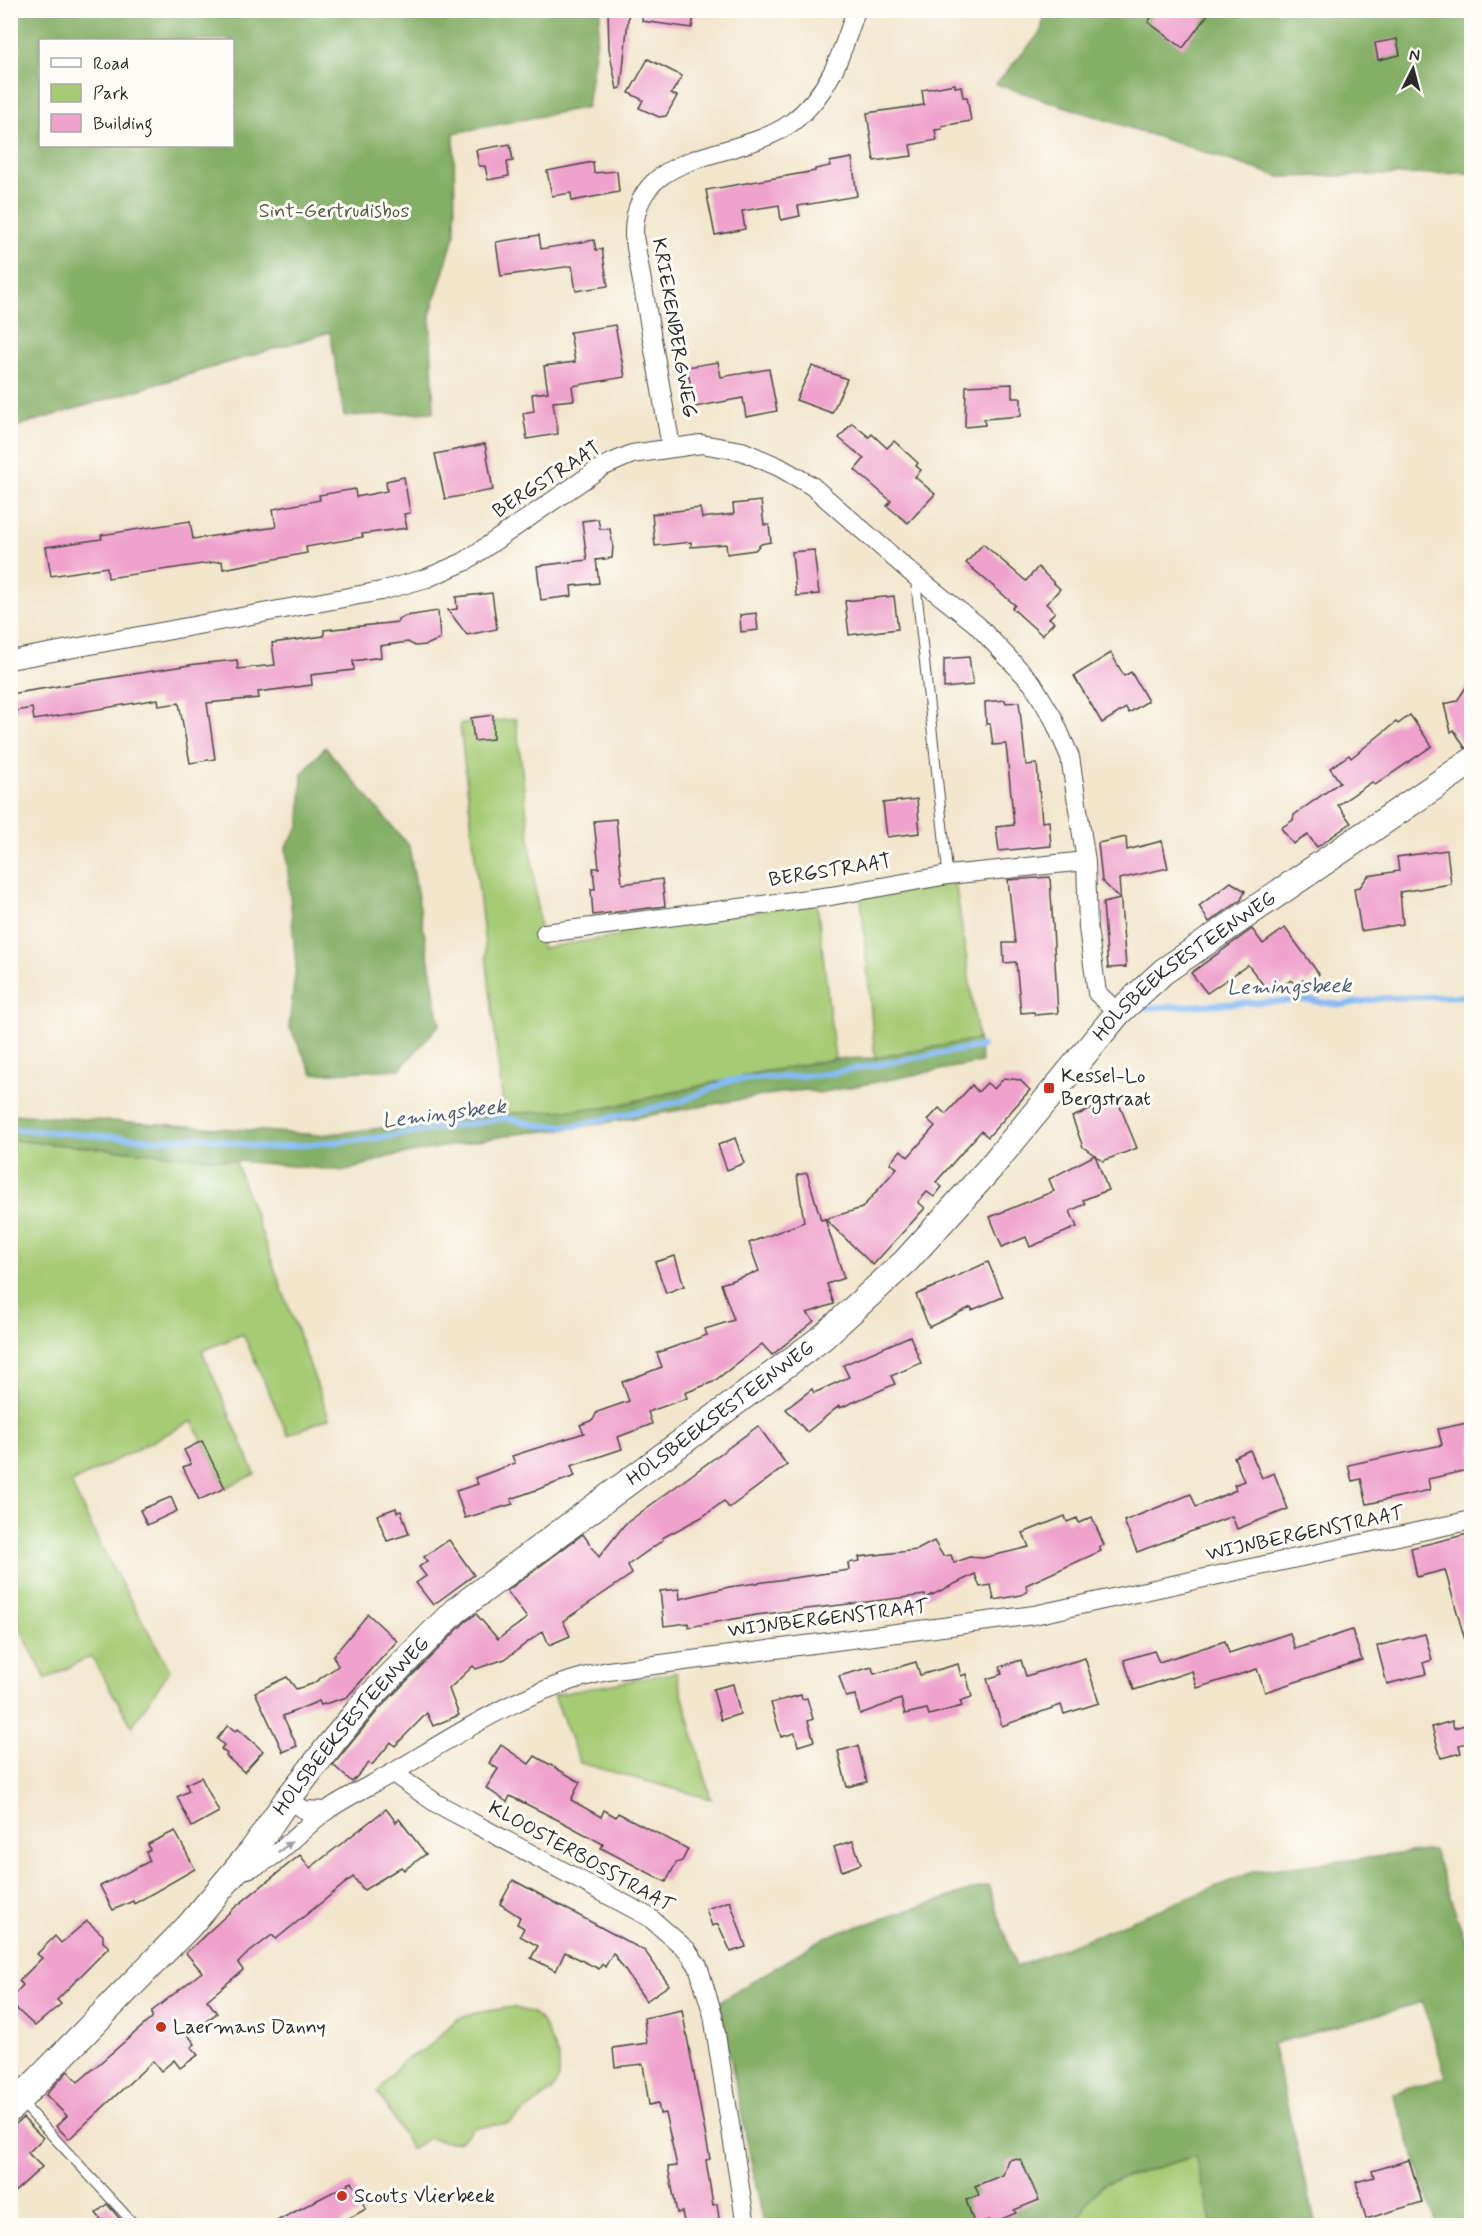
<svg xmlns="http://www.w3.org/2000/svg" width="1482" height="2236" font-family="Mynerve,sans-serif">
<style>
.green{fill:#a6cb75;stroke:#687b50;stroke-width:1.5}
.forest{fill:#84af66;stroke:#586d48;stroke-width:1.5;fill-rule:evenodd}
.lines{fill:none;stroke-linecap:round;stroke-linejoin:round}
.stream{stroke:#86bbf5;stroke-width:6}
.building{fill:#efa2cc}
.lane-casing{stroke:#494743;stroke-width:11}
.street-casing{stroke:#494743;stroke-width:20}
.secondary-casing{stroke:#494743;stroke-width:28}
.lane{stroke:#fff;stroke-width:9}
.street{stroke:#fff;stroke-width:18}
.secondary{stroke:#fff;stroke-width:26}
.oneway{fill:#a0a0a0}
.poi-dot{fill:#c8321e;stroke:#fdfcf7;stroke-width:2}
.labels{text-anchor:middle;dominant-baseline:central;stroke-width:6;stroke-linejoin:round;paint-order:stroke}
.park-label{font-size:20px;fill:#505b41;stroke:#fdfcf7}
.street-label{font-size:20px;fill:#2b2b2b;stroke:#fdfcf7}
.poi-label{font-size:20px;fill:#2b2b2b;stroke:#fdfcf7;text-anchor:start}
.water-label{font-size:21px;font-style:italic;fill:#4b5d72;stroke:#fdfcf7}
</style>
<rect width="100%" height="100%" fill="#fdfcf7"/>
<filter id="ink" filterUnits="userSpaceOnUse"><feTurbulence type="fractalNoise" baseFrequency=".0167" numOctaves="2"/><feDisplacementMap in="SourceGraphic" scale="12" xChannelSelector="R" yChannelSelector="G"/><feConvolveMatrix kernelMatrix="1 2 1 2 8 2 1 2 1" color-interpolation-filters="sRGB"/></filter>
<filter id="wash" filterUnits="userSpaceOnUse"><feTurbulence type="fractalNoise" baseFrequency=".008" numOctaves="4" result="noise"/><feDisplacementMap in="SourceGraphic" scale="24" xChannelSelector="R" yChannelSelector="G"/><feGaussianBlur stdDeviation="1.35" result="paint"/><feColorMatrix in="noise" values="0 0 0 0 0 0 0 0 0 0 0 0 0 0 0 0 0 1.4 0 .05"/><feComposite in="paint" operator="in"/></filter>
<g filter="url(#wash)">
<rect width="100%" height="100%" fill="#f2e6cc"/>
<g class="green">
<polygon points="516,719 542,948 619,936 619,929 817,903 835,1059 752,1074 605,1108 504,1114 460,724"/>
<polygon points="955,880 978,1039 875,1058 861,897"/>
<polygon points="11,1140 235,1160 329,1418 288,1435 243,1334 202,1351 255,1474 225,1488 192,1421 71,1483 101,1547 170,1670 132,1726 91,1656 46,1679 11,1611"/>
<polygon points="676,1672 711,1799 580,1763 554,1695"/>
<path d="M512 2007 533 2013 543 2023 559 2059V2078L551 2092 509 2123 473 2128C458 2148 451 2143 429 2138L411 2149 378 2092 402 2061 427 2048 457 2019 476 2013Z"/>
<polygon points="1195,2156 1213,2225 1076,2226 1088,2201 1103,2184"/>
</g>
<g class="forest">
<path d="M11 10H601V11L587 107 454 133 455 234 430 315 434 412 344 416 330 332 11 428ZM40 40H232V146H40Z"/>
<polygon points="1045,11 1471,11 1471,173 1280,177 996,84 1041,32"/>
<polygon points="325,747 409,846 440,1024 400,1069 313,1074 289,1026 296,966 286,847 300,825 302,774"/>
<polygon points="978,1039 982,1062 819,1093 806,1090 785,1092 574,1128 516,1134 388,1157 346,1171 11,1140 11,1114 320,1135 504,1114 605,1108 752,1074 835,1059 875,1058"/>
<polygon points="1433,1850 1471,1956 1471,2225 1437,2225 1393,2093 1446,2077 1423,2002 1272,2044 1316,2225 1213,2225 1195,2156 1103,2184 1088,2201 1076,2225 764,2225 719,2002 825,1937 988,1885 1016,1967 1255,1871"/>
</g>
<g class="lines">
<g class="stream">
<polyline points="1144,1008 1306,1000 1341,1005 1384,998 1472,996"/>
<polyline points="10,1129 158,1140 202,1137 265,1148 371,1139 507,1118 541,1126 574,1126 682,1101 731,1080 819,1075 982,1046"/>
</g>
</g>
<g id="blocks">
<g class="building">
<polygon points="608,10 629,10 621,88 617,89 609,49"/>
<polygon points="643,10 695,10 692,28 642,21"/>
<polygon points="1156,10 1211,10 1183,48 1148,22"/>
<polygon points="1397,39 1400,55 1378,60 1375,43"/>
<polygon points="648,59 682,76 671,94 677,96 666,116 659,117 639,108 643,100 629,93"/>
<polygon points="955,84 955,87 961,86 963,97 967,97 971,121 942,126 942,129 935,130 937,140 910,145 912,156 874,161 867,113 924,105 922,90"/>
<polygon points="510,144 513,161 507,162 509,176 488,180 485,166 479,166 476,150"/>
<polygon points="852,158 857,196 798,206 800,216 781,220 779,205 742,211 745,229 715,235 706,190 815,171 815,169 830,166 830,162"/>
<polygon points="593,162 594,173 617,171 619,192 572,201 571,193 552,196 547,171"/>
<polygon points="539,235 541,249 594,240 596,250 602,249 608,286 576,291 572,266 501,276 496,242"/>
<polygon points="615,325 625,377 572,386 574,400 553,402 558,434 527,439 523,413 534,411 532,394 548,392 544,366 575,362 570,332"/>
<polygon points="718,362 721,377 769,369 777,411 746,417 743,398 695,407 687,367"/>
<polygon points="812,366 847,379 832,413 796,400"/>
<polygon points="1012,384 1012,398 1021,398 1021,416 984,419 985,425 965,427 966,386"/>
<polygon points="852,423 869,437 872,434 887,448 894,441 918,463 916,466 921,470 915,477 935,494 908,523 887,506 891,501 855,470 864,459 839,438"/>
<polygon points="485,444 493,490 445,499 435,454"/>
<polygon points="404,477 410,513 404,514 407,528 362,534 363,537 306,547 307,553 223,569 222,561 108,578 107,567 51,576 46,547 102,539 101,535 190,521 193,539 276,527 273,509 320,500 319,495 355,489 356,497 387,491 386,481"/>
<polygon points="761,501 764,525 769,525 771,542 761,544 755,550 727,554 726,544 691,547 691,542 655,546 652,514 700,508 702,518 734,514 733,504"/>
<polygon points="598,519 600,529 610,529 613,547 612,558 596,560 599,583 571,586 572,596 541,600 537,566 587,560 582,521"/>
<polygon points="983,544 1026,581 1038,567 1060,589 1046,604 1055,612 1049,618 1054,622 1042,635 1012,608 1015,605 966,563"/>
<polygon points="814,550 819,594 796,596 792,552"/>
<polygon points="492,593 497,629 467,635 448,610 457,609 456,597"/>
<polygon points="894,596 898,629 849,635 845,601"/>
<polygon points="438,611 440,639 426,645 415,646 408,642 380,646 381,657 353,661 354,670 311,675 312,685 258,692 259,698 207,703 215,759 190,763 179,703 159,706 158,699 34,720 32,708 10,712 10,694 196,664 237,660 238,669 275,665 272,643 324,636 324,630 398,622 398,619 406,616"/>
<polygon points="756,613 758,630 741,632 740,615"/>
<polygon points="1111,653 1124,676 1131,672 1148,701 1129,713 1126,708 1102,723 1074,676"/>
<polygon points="969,657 973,685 944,688 944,659"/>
<polygon points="1472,678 1472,746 1465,748 1454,730 1451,732 1444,704 1457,701"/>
<polygon points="1005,700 1006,703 1019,702 1026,765 1037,764 1042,822 1049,821 1051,846 999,851 996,827 1014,825 1006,744 993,745 990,724 986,724 985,702"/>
<polygon points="493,715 493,739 474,741 471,718"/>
<polygon points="1410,715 1432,746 1375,785 1372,782 1338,805 1351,823 1317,847 1308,835 1293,844 1281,828 1293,820 1294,815 1340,782 1330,768 1349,755 1351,758 1396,722 1398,724"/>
<polygon points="917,799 920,833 887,837 883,803"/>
<polygon points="616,819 622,884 662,879 665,906 593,915 591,889 595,889 593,868 599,868 594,821"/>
<polygon points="1126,837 1127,850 1162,841 1168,868 1119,879 1126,967 1108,968 1103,903 1120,899 1102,881 1098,843"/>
<polygon points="1447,850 1451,884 1400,892 1403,924 1361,931 1354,888 1360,887 1368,876 1399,871 1397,857"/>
<polygon points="1050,877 1058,1013 1035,1015 1034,1012 1021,1013 1016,962 1004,963 1003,943 1015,943 1008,880"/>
<polygon points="1231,882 1245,891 1241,900 1209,922 1199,906"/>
<polygon points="1285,928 1319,974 1306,983 1303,980 1296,986 1291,980 1280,988 1265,987 1248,965 1207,993 1191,973 1252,929 1263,944"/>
<polygon points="1004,1078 1020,1080 1030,1090 988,1137 981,1131 936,1182 942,1187 934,1197 927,1192 918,1202 925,1208 873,1265 825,1219 862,1208 897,1168 890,1163 901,1150 908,1157 935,1126 928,1120 939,1108 946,1114 972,1085 978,1092 987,1083 994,1089"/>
<polygon points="1117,1099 1137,1148 1103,1161 1083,1147 1072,1117"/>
<polygon points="735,1138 744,1163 727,1170 718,1145"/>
<polygon points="1095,1155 1108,1190 1083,1200 1085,1204 1070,1211 1077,1227 1030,1247 1026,1237 1002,1247 990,1217 1054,1191 1049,1179"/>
<polygon points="807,1173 821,1220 825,1219 844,1278 827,1284 834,1304 807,1313 814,1321 772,1355 762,1344 713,1382 685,1393 687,1398 648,1412 652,1424 618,1437 622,1449 571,1466 575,1476 511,1499 513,1504 465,1518 456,1491 478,1484 475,1478 515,1463 512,1456 584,1433 580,1425 593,1420 597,1412 629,1401 622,1382 662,1367 657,1353 707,1335 705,1329 734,1320 721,1284 759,1271 749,1243 804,1222 797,1175"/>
<polygon points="675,1256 684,1286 666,1293 655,1262"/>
<polygon points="988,1262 1003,1297 972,1310 971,1307 929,1327 916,1295"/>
<polygon points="910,1336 921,1363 891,1376 895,1384 840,1408 839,1406 807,1432 786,1409 812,1389 814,1393 849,1377 843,1365"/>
<polygon points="1472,1422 1472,1469 1428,1479 1430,1490 1367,1504 1361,1479 1352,1481 1348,1465 1442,1445 1438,1429"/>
<polygon points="758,1426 787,1465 729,1508 724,1501 702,1517 662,1538 663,1540 628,1565 632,1574 563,1621 570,1636 549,1645 543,1631 505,1659 476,1669 473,1666 449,1689 459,1715 433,1726 427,1713 395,1746 391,1742 372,1765 369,1763 352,1782 333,1765 379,1709 465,1622 476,1614 498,1639 527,1618 507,1591 583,1534 599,1557 625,1524"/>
<polygon points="202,1441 225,1488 199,1500 183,1467 191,1464 184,1450"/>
<polygon points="1250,1450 1262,1478 1274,1473 1288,1509 1237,1529 1232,1516 1137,1552 1124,1521 1191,1494 1196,1507 1236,1490 1234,1485 1244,1481 1234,1457"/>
<polygon points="171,1497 177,1511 147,1525 140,1510"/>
<polygon points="396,1508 397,1512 401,1511 409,1534 387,1541 377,1515"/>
<polygon points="1065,1516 1067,1522 1077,1518 1079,1523 1092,1517 1104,1545 1099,1547 1101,1551 1026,1585 1027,1592 1021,1595 994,1600 991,1585 980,1587 975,1574 926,1598 925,1595 756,1615 689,1627 688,1623 664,1626 660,1591 679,1589 680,1599 729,1587 849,1570 848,1563 860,1561 859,1557 917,1550 934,1541 943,1556 951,1555 954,1563 969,1557 983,1558 1029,1547 1023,1533"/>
<polygon points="1472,1533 1472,1646 1467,1647 1445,1570 1417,1577 1411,1548"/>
<polygon points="449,1540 474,1575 433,1605 416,1583 426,1576 419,1567 427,1561 424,1557"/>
<polygon points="368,1614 397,1641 347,1697 321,1705 319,1701 283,1716 297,1746 283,1752 255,1692 287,1677 296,1689 312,1684 338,1666 333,1656"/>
<polygon points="1352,1630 1362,1660 1265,1692 1257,1669 1197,1688 1192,1671 1134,1690 1124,1660 1154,1651 1159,1662 1225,1641 1229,1653 1290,1633 1295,1649"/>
<polygon points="1425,1634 1432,1660 1423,1663 1426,1674 1387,1684 1377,1646"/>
<polygon points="1085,1658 1099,1703 1064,1714 1061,1705 1002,1726 987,1679 1002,1674 1000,1667 1021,1660 1026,1676"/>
<polygon points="916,1662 920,1675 958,1664 961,1676 966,1674 972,1697 960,1701 962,1706 929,1715 927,1709 905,1714 901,1699 860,1714 855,1695 846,1697 839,1676 872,1667 874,1674"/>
<polygon points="733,1684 740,1714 721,1720 713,1689"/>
<polygon points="801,1695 802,1699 807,1698 813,1719 808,1721 814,1741 798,1746 795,1733 781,1737 771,1703"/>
<polygon points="1452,1721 1454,1728 1472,1723 1472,1742 1459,1745 1461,1753 1441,1758 1432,1727"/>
<polygon points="228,1725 235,1731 238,1729 263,1751 244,1772 226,1756 227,1754 221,1749 224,1745 217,1739"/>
<polygon points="501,1745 529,1764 535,1756 580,1782 571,1800 601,1817 604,1810 616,1817 618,1813 688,1849 682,1861 676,1863 666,1882 601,1848 603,1844 564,1823 510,1796 507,1802 486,1788 498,1769 489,1763"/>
<polygon points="858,1746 867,1782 847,1787 838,1751"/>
<polygon points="201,1777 219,1812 192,1827 177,1797 189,1791 186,1784"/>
<polygon points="386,1809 396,1822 399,1819 426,1854 404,1870 401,1867 364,1890 353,1877 276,1939 272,1935 246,1955 238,1963 243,1970 207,2000 217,2013 188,2035 195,2044 191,2047 198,2055 180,2068 174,2060 161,2071 153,2061 69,2139 56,2126 67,2116 46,2095 51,2089 68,2071 78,2082 152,2018 152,2011 202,1972 186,1953 233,1909 300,1855 310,1868"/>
<polygon points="175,1831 195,1869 134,1904 133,1901 113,1910 100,1886 150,1861 146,1852 150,1850 148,1844"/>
<polygon points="853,1841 861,1864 842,1871 834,1847"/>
<polygon points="513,1880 645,1951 669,1985 646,2001 613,1953 605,1967 602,1964 599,1969 565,1952 556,1971 531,1958 538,1946 520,1936 524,1928 517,1924 520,1917 500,1904"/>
<polygon points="730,1901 746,1947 731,1952 718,1924 712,1926 706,1909"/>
<polygon points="87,1921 103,1935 103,1942 109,1947 57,2000 61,2004 35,2026 10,2003 10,1999 23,1985 19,1981 42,1958 37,1954 55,1936 61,1943"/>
<polygon points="682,2010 710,2159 706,2160 713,2205 717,2204 720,2226 685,2226 682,2212 677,2213 668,2167 677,2166 665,2113 660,2114 658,2103 649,2105 643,2064 615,2067 613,2048 647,2043 644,2018"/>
<polygon points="23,2118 43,2138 28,2153 42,2167 10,2196 10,2129"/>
<polygon points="1014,2159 1021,2160 1039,2200 1014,2210 1016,2213 990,2224 989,2220 975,2226 966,2200 979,2195 975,2186 1003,2175 1008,2160"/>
<polygon points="1409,2160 1422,2202 1366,2219 1356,2182 1374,2177 1372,2171"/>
<polygon points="352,2182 366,2209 335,2226 267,2226"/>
<polygon points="107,2204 120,2219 112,2226 106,2226 96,2213"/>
</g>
</g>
</g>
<g filter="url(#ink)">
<use href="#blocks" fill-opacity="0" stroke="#494743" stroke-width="1.5"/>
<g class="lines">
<defs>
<g id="lane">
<polyline points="915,576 948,875"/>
<polyline points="21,2102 136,2226"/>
</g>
<g id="street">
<path d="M671 447 634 236C632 146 739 162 791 123 829 94 842 54 856 10"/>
<polyline points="10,660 381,591 427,578 464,562 602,467 632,454 701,444 742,451 779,467 812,486 915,576 976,624 1032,683 1053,718 1070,757 1086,861 1088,928 1097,993 1118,1013"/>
<polyline points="545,933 831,896 948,875 1086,861"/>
<polyline points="393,1773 436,1803 649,1917 687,1950 698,1966 713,2015 746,2226"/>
<polyline points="287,1800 305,1810 326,1811"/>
<path d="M237 1871C274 1867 297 1831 326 1811 347 1796 372 1785 394 1772 464 1730 526 1688 608 1671L1034 1615 1472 1520"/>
</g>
<g id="secondary">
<path id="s1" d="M10 2109 189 1926 253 1850 287 1800 334 1740 368 1699 455 1611 823 1337 906 1261 990 1168 1118 1013 1164 971 1472 761"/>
</g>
</defs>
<use href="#lane" class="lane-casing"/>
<use href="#street" class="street-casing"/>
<use href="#secondary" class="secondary-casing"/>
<use href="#lane" class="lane"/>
<use href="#street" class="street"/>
<use href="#secondary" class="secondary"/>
</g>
<defs><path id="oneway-solid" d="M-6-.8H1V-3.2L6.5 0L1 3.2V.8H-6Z" transform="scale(1.5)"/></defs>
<use class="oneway" href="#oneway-solid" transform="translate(285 1847) rotate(-36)"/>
</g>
<g class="poi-dot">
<rect x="1043" y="1082" width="12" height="12" rx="3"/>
<circle cx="161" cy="2027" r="6"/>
<circle cx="342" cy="2196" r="6"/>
</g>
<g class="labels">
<g class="park-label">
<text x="334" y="211">Sint-Gertrudisbos</text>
</g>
<g class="street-label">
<text transform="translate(674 328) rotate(80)">KRIEKENBERGWEG</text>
<text transform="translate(547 480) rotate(-33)">BERGSTRAAT</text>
<text transform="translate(830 871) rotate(-9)">BERGSTRAAT</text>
<text stroke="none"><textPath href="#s1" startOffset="1648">HOLSBEEKSESTEENWEG</textPath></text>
<text stroke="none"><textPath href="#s1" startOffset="1000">HOLSBEEKSESTEENWEG</textPath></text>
<text transform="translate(1305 1534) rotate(-12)">WIJNBERGENSTRAAT</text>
<text transform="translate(828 1619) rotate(-7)">WIJNBERGENSTRAAT</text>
<text stroke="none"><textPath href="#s1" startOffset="514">HOLSBEEKSESTEENWEG</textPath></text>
<text transform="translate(581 1857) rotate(29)">KLOOSTERBOSSTRAAT</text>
</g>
<g class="poi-label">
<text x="1061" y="1076">Kessel-Lo<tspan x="1061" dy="23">Bergstraat</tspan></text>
<text x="173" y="2027">Laermans Danny</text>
<text x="354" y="2196">Scouts Vlierbeek</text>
</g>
<g class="water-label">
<text transform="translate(1289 987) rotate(-1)">Lemingsbeek</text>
<text transform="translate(444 1114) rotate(-7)">Lemingsbeek</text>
</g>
</g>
<rect width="1482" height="2236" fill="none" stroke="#fdfcf7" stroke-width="36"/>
<rect x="39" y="39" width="195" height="108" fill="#fdfcf7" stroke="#a9a8a5" stroke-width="1.5"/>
<rect x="51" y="58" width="30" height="9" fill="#ffffff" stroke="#a9a8a5" stroke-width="1.5"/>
<text x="93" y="69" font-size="18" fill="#2b2b2b">Road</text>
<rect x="51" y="84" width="30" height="18" fill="#a6cb75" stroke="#a9a8a5" stroke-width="1.5"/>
<text x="93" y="99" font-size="18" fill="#2b2b2b">Park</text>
<rect x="51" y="114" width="30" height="18" fill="#efa2cc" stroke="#a9a8a5" stroke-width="1.5"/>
<text x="93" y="129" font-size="18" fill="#2b2b2b">Building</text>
<g transform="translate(1413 69) rotate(6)" stroke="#fdfcf7" stroke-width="4.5" paint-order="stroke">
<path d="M0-4.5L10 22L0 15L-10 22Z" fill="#2b2b2b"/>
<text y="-9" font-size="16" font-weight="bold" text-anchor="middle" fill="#2b2b2b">N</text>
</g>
</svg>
